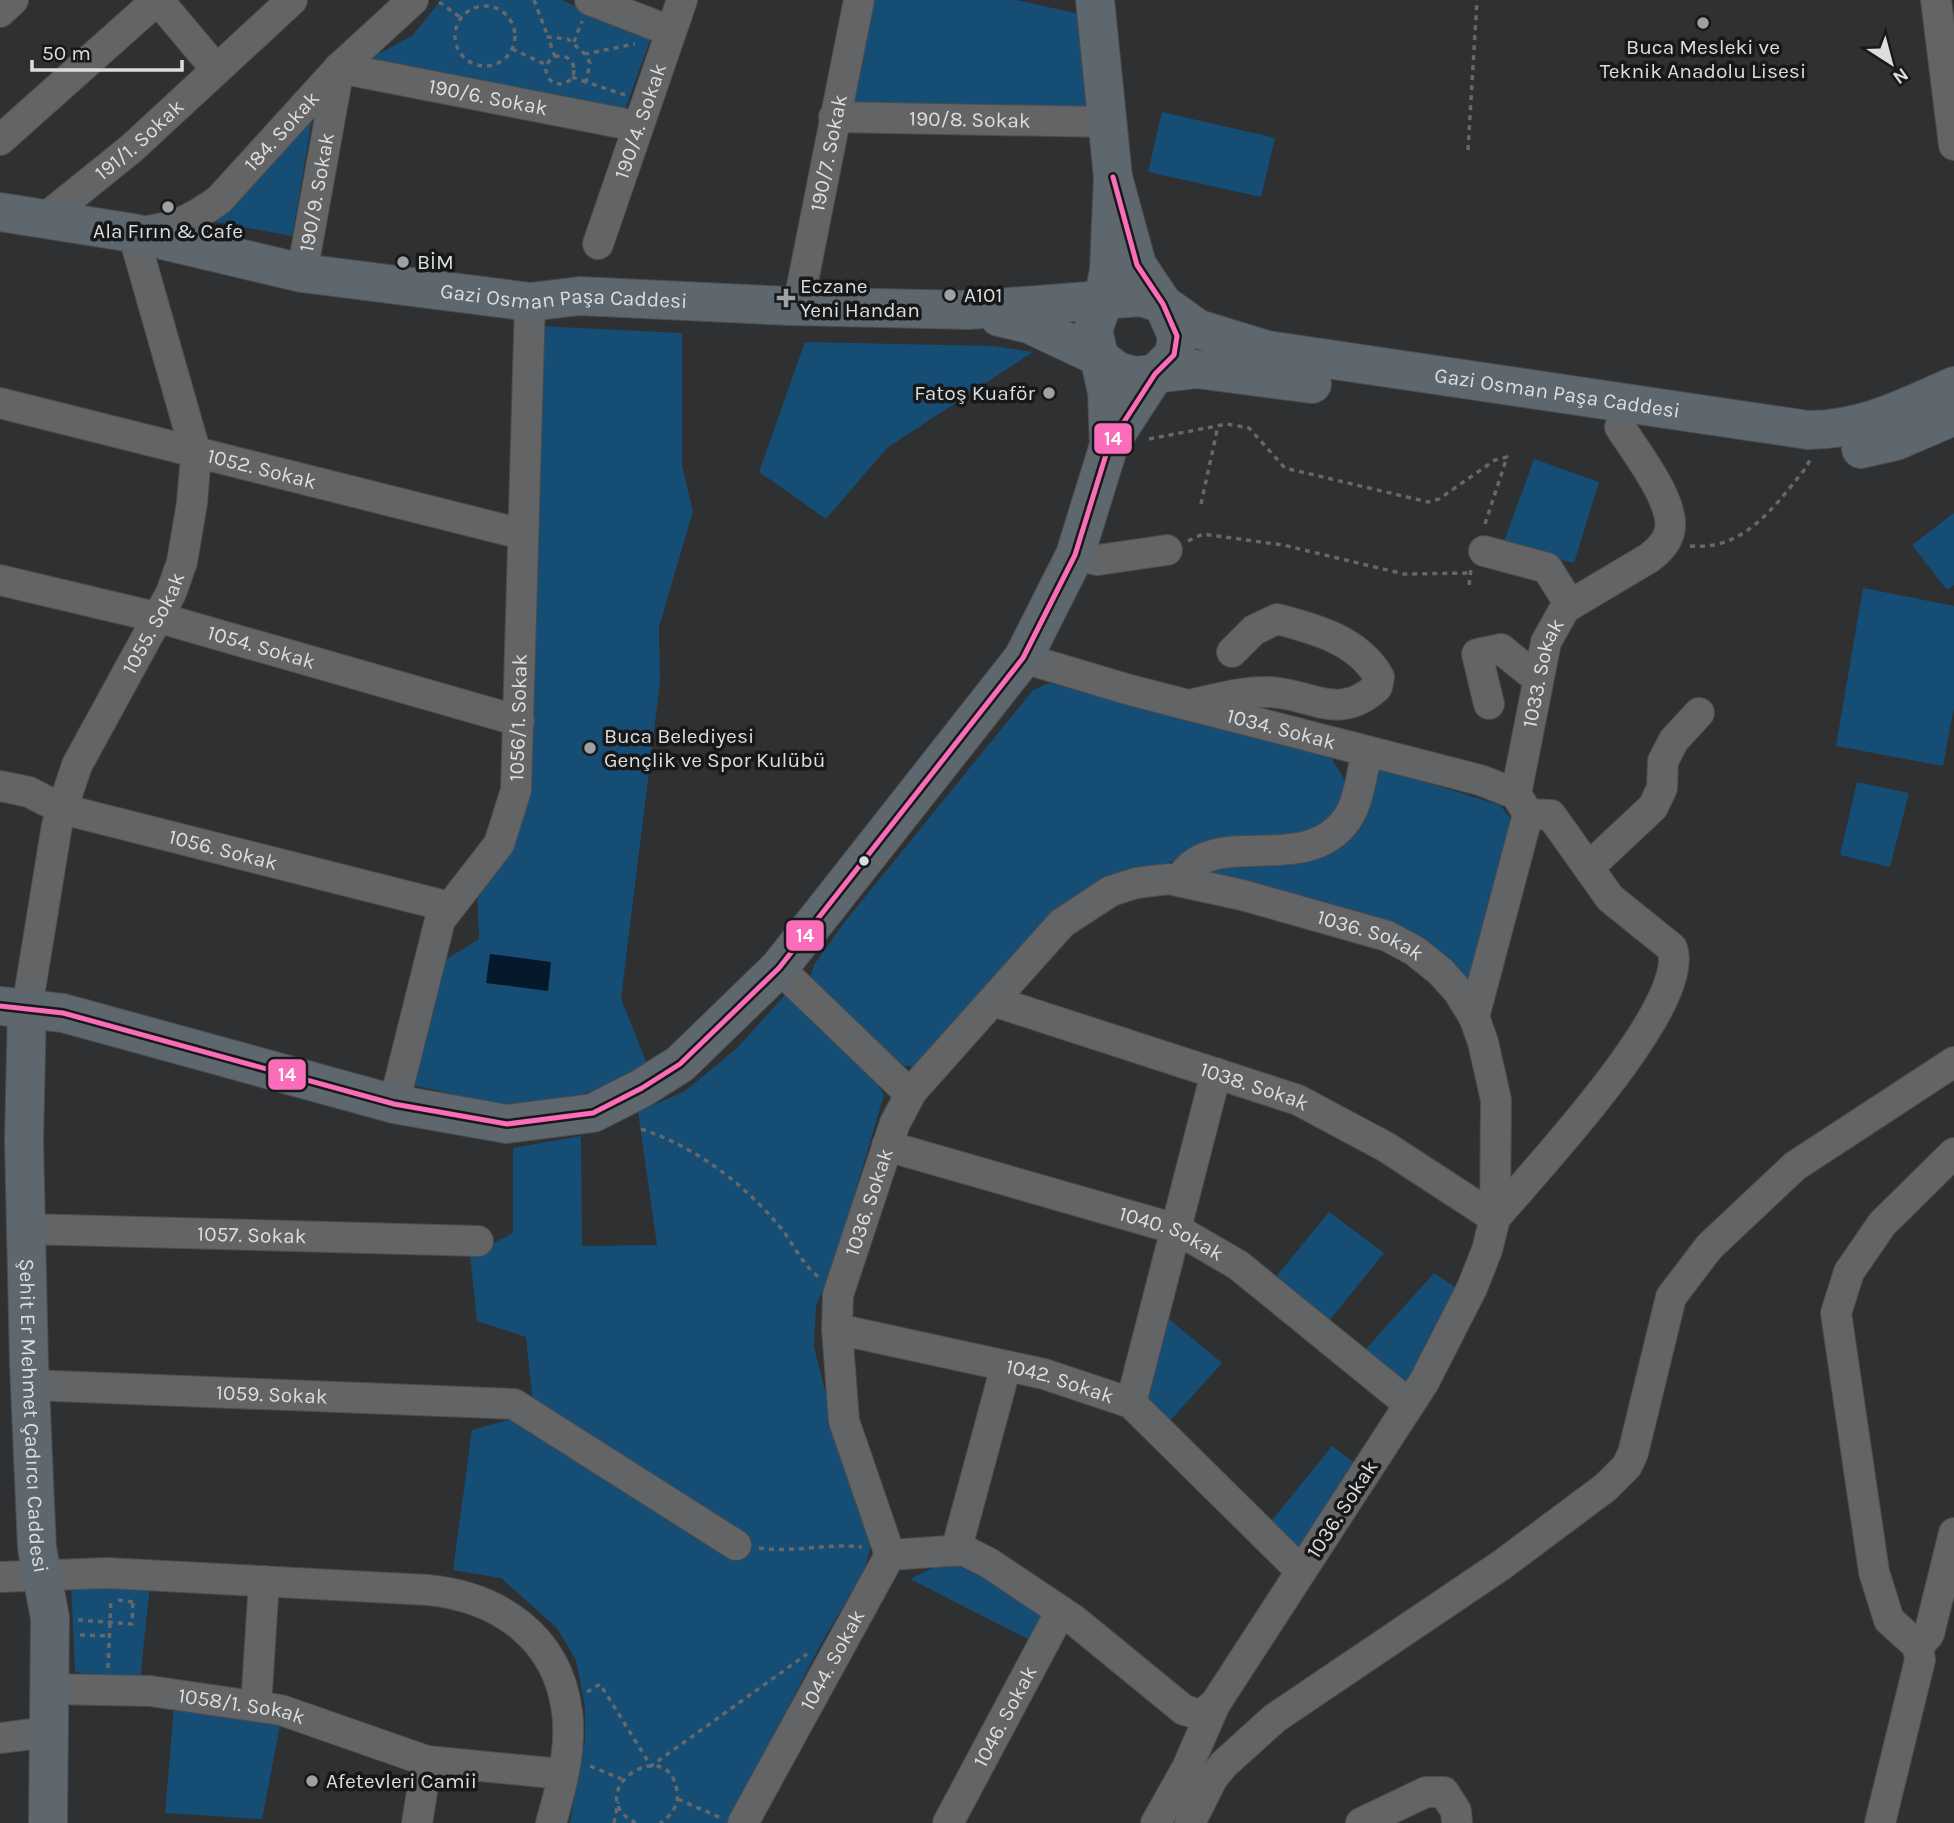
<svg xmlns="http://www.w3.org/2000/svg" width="1954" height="1823" font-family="Karla,sans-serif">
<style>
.green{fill:#164d74}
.water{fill:#05192b}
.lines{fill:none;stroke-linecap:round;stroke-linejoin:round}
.minor-casing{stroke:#4b4c4d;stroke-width:32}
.major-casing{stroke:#4b4c4d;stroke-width:40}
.path{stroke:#666768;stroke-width:3.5;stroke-dasharray:5 5;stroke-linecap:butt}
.minor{stroke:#636465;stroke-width:30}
.major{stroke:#5e676d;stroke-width:38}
.bus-1-casing{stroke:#171819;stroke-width:10}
.bus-1{stroke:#fb6dba;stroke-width:5}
.poi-dot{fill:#9fa0a1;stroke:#171819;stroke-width:2.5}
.bus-dot{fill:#dbddde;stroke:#171819;stroke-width:2.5}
.labels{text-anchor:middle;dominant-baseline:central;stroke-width:7;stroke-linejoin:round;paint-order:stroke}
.poi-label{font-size:21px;fill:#dbddde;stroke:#171819;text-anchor:start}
.street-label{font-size:21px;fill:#dbddde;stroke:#171819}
.line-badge{stroke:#171819;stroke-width:2.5}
.badge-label{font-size:19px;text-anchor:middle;font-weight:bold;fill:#fff}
</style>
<rect width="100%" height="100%" fill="#2f3031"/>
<g class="green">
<polygon points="441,0 561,0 648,36 650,41 623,115 364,62 413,35"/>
<polygon points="874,0 1016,0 1080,14 1088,113 850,105"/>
<polygon points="314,108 292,236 210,221"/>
<polygon points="1162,112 1275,138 1261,197 1148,172"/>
<path d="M539 326 682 333V466L693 511 659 627 660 682 621 999 648 1066C608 1087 560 1107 514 1104 480 1103 445 1091 412 1085L445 960 479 939 477 883 511 842Z"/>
<polygon points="805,342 993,346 1033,352 887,448 826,519 759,472"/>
<polygon points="1534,459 1599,482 1574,563 1503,544"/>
<polygon points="1954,513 1954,585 1947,590 1912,545"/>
<polygon points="1863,588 1954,606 1954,707 1943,766 1836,746"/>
<polygon points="1049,683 1328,753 1346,782 1343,809 1313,836 1151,866 1094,886 1056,909 915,1067 901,1065 810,977 814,965 843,924 1033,690"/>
<path d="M1379 768 1500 805 1522 833 1472 994C1467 985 1463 974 1456 966 1402 907 1271 893 1194 875L1206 861 1284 857Z"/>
<polygon points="1857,782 1909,793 1890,867 1840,855"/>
<polygon points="785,995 872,1075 884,1095 835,1261 816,1306 814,1347 846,1474 871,1545 865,1569 821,1644 728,1823 570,1823 585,1739 585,1708 576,1660 557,1628 501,1578 453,1570 472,1430 534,1413 526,1337 477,1321 470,1255 513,1233 513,1148 581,1136 582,1246 657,1245 638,1112 685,1091 736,1049"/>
<polygon points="1329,1212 1384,1253 1329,1321 1275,1278"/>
<polygon points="1434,1273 1458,1289 1408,1385 1365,1350"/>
<polygon points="1164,1315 1222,1363 1167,1424 1143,1398"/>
<polygon points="1332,1446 1357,1465 1299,1555 1269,1524"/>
<polygon points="962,1564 1045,1614 1030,1640 910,1579 935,1567"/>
<polygon points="71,1582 150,1584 140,1681 93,1678 75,1671"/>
<polygon points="174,1707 268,1720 280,1726 262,1819 165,1813"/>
</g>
<polygon class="water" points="490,954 551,962 548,991 486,983"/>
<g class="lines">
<defs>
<g id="minor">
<polyline points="158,0 216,69"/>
<polyline points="590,0 670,31"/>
<polyline points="1936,0 1954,145"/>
<polyline points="0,12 13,0"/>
<path id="s1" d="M339 68 636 126"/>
<path id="s2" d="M834 117 1106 122"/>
<polyline points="0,140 157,0"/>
<path id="s3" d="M44 219 132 148 292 0"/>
<path id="s4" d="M598 244 682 0"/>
<path id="s5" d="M302 273 339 68"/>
<path id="s6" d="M798 306 859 0"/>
<path id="s7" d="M0 403 522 534"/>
<polyline points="1484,551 1547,568 1570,605"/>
<polyline points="1075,555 1098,560 1167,550"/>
<path id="s8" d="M0 580 160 618 519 721"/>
<path id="s9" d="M1023 658 1130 690 1480 780 1516 794 1528 814"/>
<path d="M1197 703C1220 698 1245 691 1268 692 1311 693 1338 723 1377 687L1379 677C1358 640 1315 629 1277 619L1254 630 1232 652"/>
<polyline points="1489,704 1477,654 1501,649 1538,679"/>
<path id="s10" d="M0 786 29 792 62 809 450 907"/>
<path id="s11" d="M1516 794 1546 642 1565 608 1649 558C1657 552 1666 544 1669 533 1678 505 1635 451 1620 427"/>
<polyline points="1589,867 1653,807 1662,788 1663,761 1674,740 1699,713"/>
<path d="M1179 881C1211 822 1304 880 1347 819 1359 803 1362 771 1367 751"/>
<polyline points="779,968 910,1094"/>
<path id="s12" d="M993 1001 1298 1100 1386 1147 1495 1218"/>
<path id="s13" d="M27 1008 57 825 77 765 171 593 182 562 192 503 196 454 133 233C171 229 188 222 219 200L339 68 413 0"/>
<polyline points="1474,1017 1528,814"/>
<path id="s14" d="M394 1104 440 920 499 844 516 790 530 302"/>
<path id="s15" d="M887 1146 1176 1229 1238 1265 1409 1404"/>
<path d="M1495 1218C1533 1173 1693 1004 1672 948L1610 898 1551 815 1528 814"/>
<path id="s16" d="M26 1229 478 1241"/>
<path id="s17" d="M837 1329 1044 1374 1131 1403 1301 1571"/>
<path id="s18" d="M30 1385 514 1404 736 1545"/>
<polyline points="1131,1403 1216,1073"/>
<polyline points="956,1551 1006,1366"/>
<path id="s19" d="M890 1555 844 1421 837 1329 838 1295 895 1123 912 1091 1062 923 1111 891 1136 883 1169 879 1242 895 1387 936 1415 951 1441 972 1458 991 1474 1017 1483 1042 1496 1100 1495 1218 1487 1250 1472 1288 1424 1382 1215 1704 1187 1768 1156 1823"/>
<polyline points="890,1555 963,1550 989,1563 1074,1620 1184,1710 1201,1715 1215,1704"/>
<path d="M0 1577 107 1573 428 1590C498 1597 557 1636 567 1711 572 1747 561 1789 551 1823"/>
<polyline points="1918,1646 1929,1634 1954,1533"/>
<path id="s20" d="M49 1689 150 1691 281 1710 427 1761"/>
<polyline points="256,1706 264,1581"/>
<polyline points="0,1738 48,1732"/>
<polyline points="417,1823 427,1761 562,1774"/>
<path id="s21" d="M743 1823 890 1555"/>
<path id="s22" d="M948 1823 1061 1611"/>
<polyline points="1190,1823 1212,1779 1224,1764 1275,1718 1503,1564 1606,1487 1627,1466 1633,1453 1671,1297 1709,1247 1795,1166 1954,1062"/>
<polyline points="1361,1823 1426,1792 1444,1792 1456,1811 1457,1823"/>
<polyline points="1880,1823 1920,1660 1918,1646 1889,1620 1874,1572 1836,1313 1849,1272 1882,1224 1954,1153"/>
</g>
<g id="major">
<polyline points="1095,0 1113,177 1109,270 1103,302 1093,330 1107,392 1109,445"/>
<path id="s23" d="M0 212 133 233 302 273 530 302 580 296 790 306 969 310 1141 297 1163 304 1198 329 1267 350 1808 430C1862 430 1905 408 1954 386"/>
<polyline points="999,317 1029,324 1099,357 1117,371 1135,376 1197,369 1312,384"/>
<polyline points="1861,449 1896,441 1954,416"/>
<polyline points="0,1006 63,1013 394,1104 507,1124 593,1113 642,1088 680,1064 779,968 1023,658 1075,555 1109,445 1155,374 1174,355 1177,336 1163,304 1137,265 1113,177"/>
<path id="s24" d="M27 1008 24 1140 29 1364 37 1548 50 1618 48 1823"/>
</g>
</defs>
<use href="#minor" class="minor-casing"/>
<use href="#major" class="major-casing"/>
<g class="path">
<polyline points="534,0 548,37"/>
<polyline points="439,2 460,17"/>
<circle cx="485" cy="36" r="30"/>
<polyline points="574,42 582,21"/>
<polyline points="512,49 547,65"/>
<circle cx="560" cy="70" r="14"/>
<polyline points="555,57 548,37 568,39 585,54"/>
<polyline points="572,77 586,82"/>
<polyline points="625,95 586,82 590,63 585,54 635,44"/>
<polyline points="1468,150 1477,0"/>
<polyline points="1149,439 1227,424 1249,428 1285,468 1428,502 1439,499 1495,460 1507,457 1484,527"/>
<polyline points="1201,504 1218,426"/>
<polyline points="1188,541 1203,534 1283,545 1404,574 1471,573"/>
<path d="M1690 546C1744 551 1774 507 1805 469L1810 460"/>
<polyline points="1469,585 1471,569"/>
<path d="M641 1129C696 1147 743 1183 780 1227 793 1243 803 1266 820 1278"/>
<path d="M759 1548C794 1553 827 1543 862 1547"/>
<polyline points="118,1600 133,1602"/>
<polyline points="78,1620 132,1624 133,1599"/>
<polyline points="80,1635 109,1636"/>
<polyline points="108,1668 111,1599"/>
<polyline points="587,1692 600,1684 651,1766 807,1654"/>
<polyline points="590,1766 622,1779"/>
<polyline points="678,1799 721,1818"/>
<polyline points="614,1823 618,1802"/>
<path d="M636 1823C577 1793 670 1730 677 1792 679 1806 671 1816 660 1823"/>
</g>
<use href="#minor" class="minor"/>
<use href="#major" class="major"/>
<defs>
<polyline id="bus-1" points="0,1006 63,1013 394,1104 507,1124 593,1113 642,1088 680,1064 779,968 1023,658 1075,555 1109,445 1155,374 1174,355 1177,336 1163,304 1137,265 1113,177"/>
</defs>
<use href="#bus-1" class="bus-1-casing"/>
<use href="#bus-1" class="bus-1"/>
</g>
<g class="poi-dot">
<circle cx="1703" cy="23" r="7"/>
<circle cx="168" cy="207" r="7"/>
<circle cx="403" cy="262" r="7"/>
<circle cx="950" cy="295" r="7"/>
<path d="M782.5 287.5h7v7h7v7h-7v7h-7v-7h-7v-7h7z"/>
<circle cx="1049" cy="393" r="7"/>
<circle cx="590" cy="748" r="7"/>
<circle cx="312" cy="1781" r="7"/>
</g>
<circle class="bus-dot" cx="864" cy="861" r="6"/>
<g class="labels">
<g class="poi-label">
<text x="1703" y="47" text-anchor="middle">Buca Mesleki ve<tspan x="1703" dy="24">Teknik Anadolu Lisesi</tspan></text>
<text x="168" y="231" text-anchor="middle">Ala Fırın &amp; Cafe</text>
<text x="417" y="262">BİM</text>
<text x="800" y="286">Eczane<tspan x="800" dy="24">Yeni Handan</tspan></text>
<text x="964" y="295">A101</text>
<text x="1035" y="393" text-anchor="end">Fatoş Kuaför</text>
<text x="604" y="736">Buca Belediyesi<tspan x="604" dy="24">Gençlik ve Spor Kulübü</tspan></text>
<text x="326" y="1781">Afetevleri Camii</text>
</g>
<g class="street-label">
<text stroke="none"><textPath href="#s1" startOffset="152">190/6. Sokak</textPath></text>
<text stroke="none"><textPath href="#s2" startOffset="136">190/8. Sokak</textPath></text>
<text stroke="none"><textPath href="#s4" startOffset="130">190/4. Sokak</textPath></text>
<text stroke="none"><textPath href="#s13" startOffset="1003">184. Sokak</textPath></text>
<text stroke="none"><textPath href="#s3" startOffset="124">191/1. Sokak</textPath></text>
<text stroke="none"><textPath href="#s6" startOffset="156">190/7. Sokak</textPath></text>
<text stroke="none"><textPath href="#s5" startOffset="82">190/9. Sokak</textPath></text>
<text stroke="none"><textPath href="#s23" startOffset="572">Gazi Osman Paşa Caddesi</textPath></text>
<text stroke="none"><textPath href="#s23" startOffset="1582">Gazi Osman Paşa Caddesi</textPath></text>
<text stroke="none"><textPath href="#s7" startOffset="270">1052. Sokak</textPath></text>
<text stroke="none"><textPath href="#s13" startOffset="410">1055. Sokak</textPath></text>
<text stroke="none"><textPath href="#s8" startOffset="270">1054. Sokak</textPath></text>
<text stroke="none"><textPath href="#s11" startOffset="124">1033. Sokak</textPath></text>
<text stroke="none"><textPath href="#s14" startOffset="415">1056/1. Sokak</textPath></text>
<text stroke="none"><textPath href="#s9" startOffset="268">1034. Sokak</textPath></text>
<text stroke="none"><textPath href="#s10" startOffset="233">1056. Sokak</textPath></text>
<text stroke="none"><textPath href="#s19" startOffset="1038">1036. Sokak</textPath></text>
<text stroke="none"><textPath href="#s12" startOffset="275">1038. Sokak</textPath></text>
<text stroke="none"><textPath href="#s19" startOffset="366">1036. Sokak</textPath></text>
<text stroke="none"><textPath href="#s16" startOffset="226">1057. Sokak</textPath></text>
<text stroke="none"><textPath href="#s15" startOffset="298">1040. Sokak</textPath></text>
<text stroke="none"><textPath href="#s17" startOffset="229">1042. Sokak</textPath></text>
<text stroke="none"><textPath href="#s18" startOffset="242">1059. Sokak</textPath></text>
<text stroke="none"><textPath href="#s24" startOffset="408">Şehit Er Mehmet Çadırcı Caddesi</textPath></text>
<text transform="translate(1342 1509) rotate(-57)">1036. Sokak</text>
<text stroke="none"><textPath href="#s21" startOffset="186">1044. Sokak</textPath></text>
<text stroke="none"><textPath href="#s20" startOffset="194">1058/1. Sokak</textPath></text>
<text stroke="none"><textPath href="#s22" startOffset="121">1046. Sokak</textPath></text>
</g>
</g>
<g class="line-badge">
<rect x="1093" y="422" width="40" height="33" rx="7" fill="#fb6dba"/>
<rect x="785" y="919" width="40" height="33" rx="7" fill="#fb6dba"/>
<rect x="267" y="1058" width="40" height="33" rx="7" fill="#fb6dba"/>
</g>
<g class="badge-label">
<text x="1113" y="445">14</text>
<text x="805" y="942">14</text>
<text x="287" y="1081">14</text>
</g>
<g transform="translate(1891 63) rotate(144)" stroke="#171819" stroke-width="5" paint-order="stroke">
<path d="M0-5L12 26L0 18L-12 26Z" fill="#dbddde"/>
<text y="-10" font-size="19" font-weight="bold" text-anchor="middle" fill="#dbddde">N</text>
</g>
<path d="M32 60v10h150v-10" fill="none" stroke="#dbddde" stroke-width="3.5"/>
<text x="42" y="60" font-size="21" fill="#dbddde" stroke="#171819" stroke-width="5" paint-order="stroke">50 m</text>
</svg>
